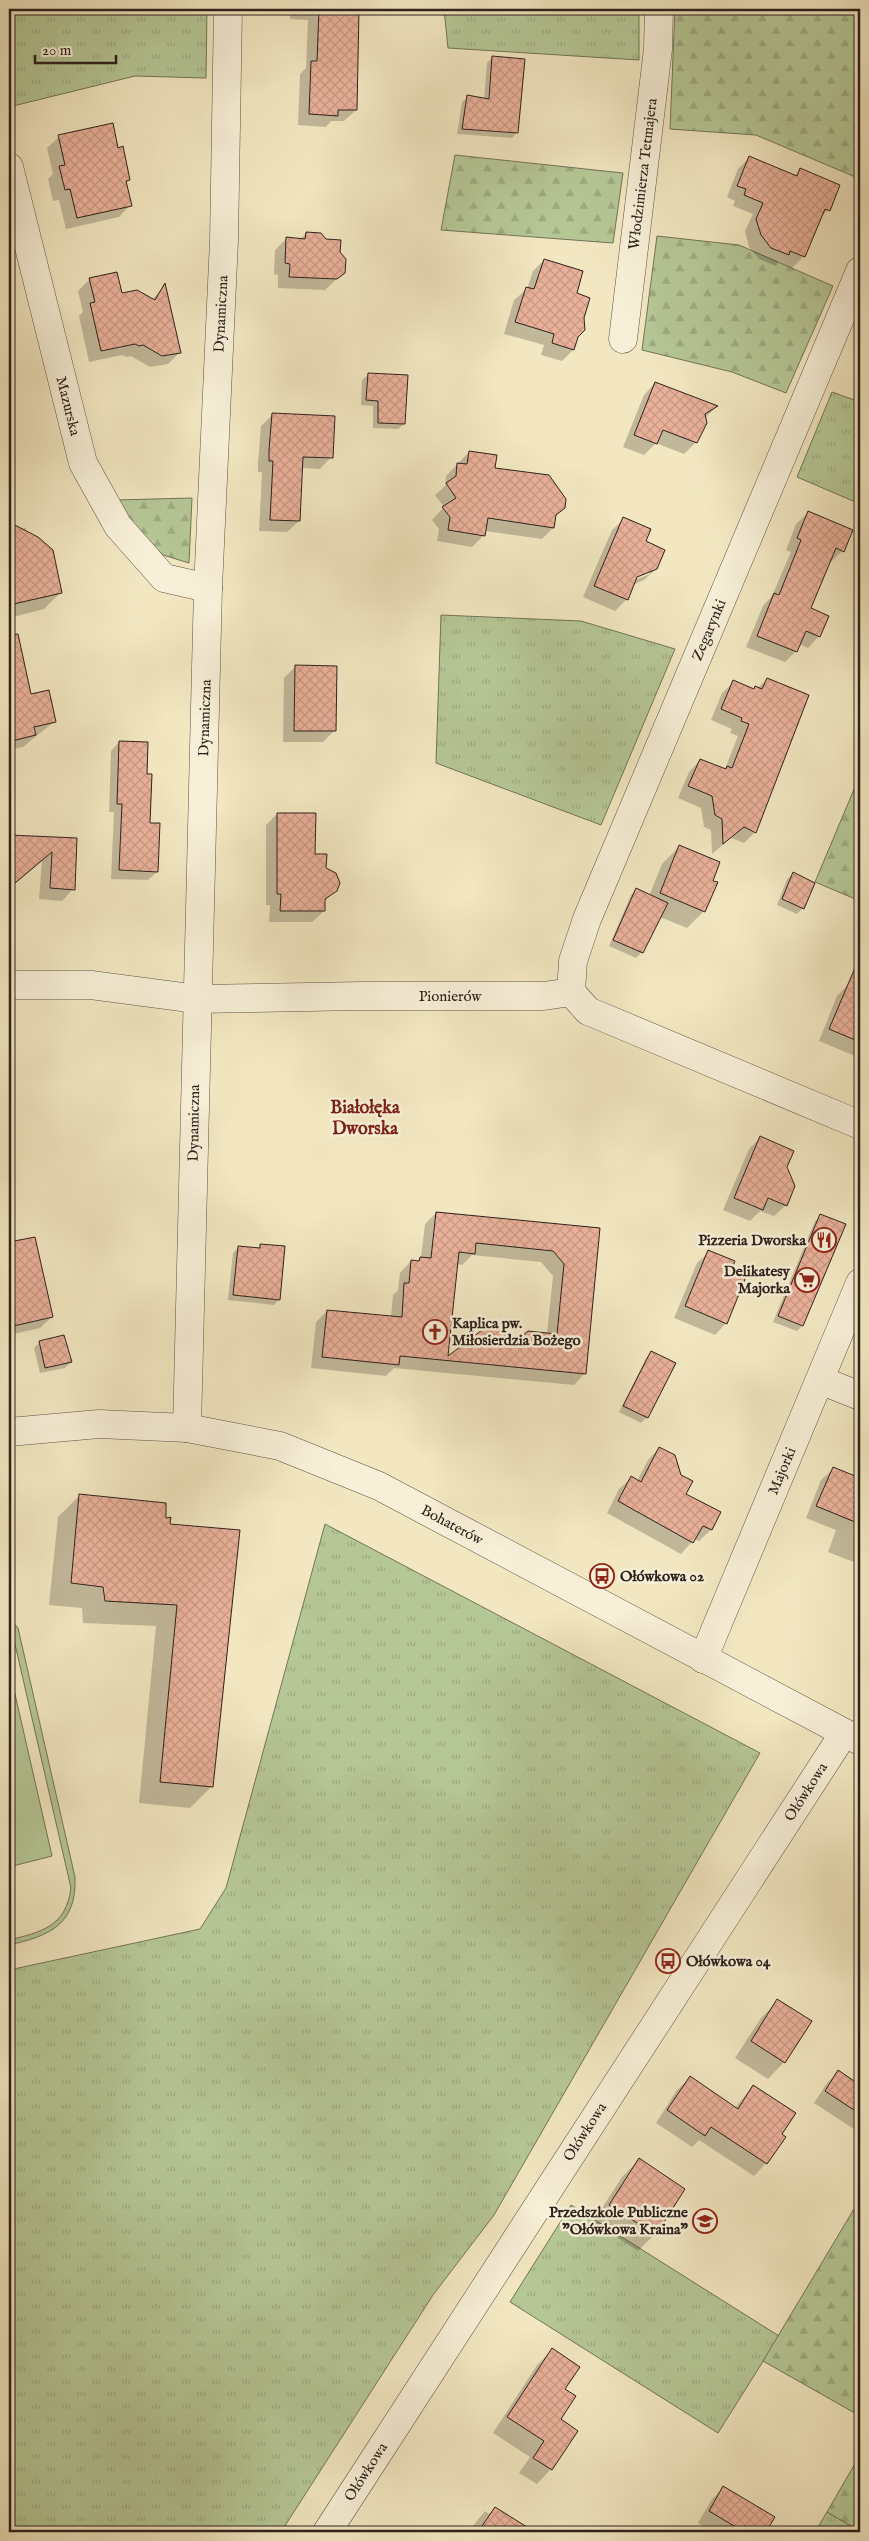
<svg xmlns="http://www.w3.org/2000/svg" width="869" height="2541" font-family="'IM FELL English',serif">
<style>
.grass{fill:url(#grass-tufts);stroke:#727459}
.forest{fill:url(#forest-firs);stroke:#727459}
.pitch{fill:#b6c796;stroke:#727459}
.shadow{fill:#0003;fill-rule:evenodd}
.building{fill:url(#building-cross-hatch);stroke:#2d211c;fill-rule:evenodd}
.lines{fill:none;stroke-linecap:round;stroke-linejoin:round}
.minor-casing{stroke:#5e5245;stroke-width:29}
.minor{stroke:#f7efd7;stroke-width:28}
.labels{text-anchor:middle;dominant-baseline:central;stroke-width:5;stroke-linejoin:round;paint-order:stroke}
.street-label{font-size:15px;fill:#2d211c;stroke:#f7efd7}
.poi-label{font-size:15px;font-weight:bold;fill:#2d211c;stroke:#f7efd7;text-anchor:end}
.quarter-label{font-size:18px;font-weight:bold;fill:#7a1f14;stroke:#f7efd7}
</style>
<defs>
<pattern id="grass-tufts" width="24" height="20" patternUnits="userSpaceOnUse" patternTransform="scale(1.25)"><rect width="24" height="20" fill="#b6c796"/><path d="M3 7l-1-3M5 7V3M7 7l1-3M15 17l-1-3M17 17v-4M19 17l1-3" fill="none" stroke="#9dab81"/></pattern>
<pattern id="forest-firs" width="22" height="20" patternUnits="userSpaceOnUse" patternTransform="scale(1.25)"><rect width="22" height="20" fill="#b6c796"/><path d="M5 1l3.5 6h-7zM16 11l3.5 6h-7z" fill="#9dab81"/></pattern>
<pattern id="building-cross-hatch" width="8" height="8" patternUnits="userSpaceOnUse" patternTransform="scale(1.25)"><rect width="8" height="8" fill="#eab19a"/><path d="M0 0l8 8M0 8l8-8" fill="none" stroke="#c99884"/></pattern>
</defs>
<rect width="100%" height="100%" fill="#f2e7c1"/>
<filter id="stains"><feTurbulence type="fractalNoise" baseFrequency=".004" numOctaves="4"/><feColorMatrix values="0 0 0 0 .2 0 0 0 0 .09 0 0 0 0 .02 0 0 0 .5 -.17"/></filter>
<radialGradient id="worn" r=".72"><stop offset=".6" stop-color="#630" stop-opacity="0"/><stop offset="1" stop-color="#630" stop-opacity=".3"/></radialGradient>
<g class="grass">
<polygon points="9,9 207,9 206,78 135,76 9,107"/>
<polygon points="444,9 639,9 639,60 448,48"/>
<polygon points="832,392 860,402 860,504 797,477"/>
<polygon points="441,615 581,621 675,649 601,825 436,763"/>
<polygon points="325,1524 760,1753 494,2215 433,2295 281,2532 9,2532 9,1970 200,1929 226,1888"/>
<polygon points="571,2205 779,2336 718,2433 510,2302"/>
<polygon points="827,2512 860,2531 860,2532 815,2532"/>
</g>
<g class="forest">
<polygon points="675,9 860,9 860,179 756,135 670,129"/>
<polygon points="455,155 623,173 613,243 441,230"/>
<polygon points="657,236 739,245 833,286 786,393 732,372 642,350"/>
<polygon points="192,498 189,563 163,555 141,535 115,500"/>
<polygon points="860,775 860,901 815,882"/>
<polygon points="860,2199 860,2416 763,2361"/>
<polygon points="860,2455 860,2531 827,2512"/>
</g>
<g class="pitch">
<path d="M9 1618 18 1628 75 1877C77 1925 49 1936 9 1945V1940C41 1932 66 1927 71 1888Z"/>
<polygon points="9,1681 12,1681 52,1856 9,1867"/>
</g>
<g class="shadow">
<polygon points="290,9 358,9 356,110 344,121 331,121 326,127 298,125 300,74 306,68 308,20 290,19"/>
<polygon points="493,57 517,132 512,138 457,134 462,102 468,97 484,100 487,63"/>
<polygon points="59,137 117,149 129,180 125,184 130,205 119,217 66,229 59,200 53,201 48,179 53,174 47,148"/>
<polygon points="749,158 794,176 801,170 828,210 819,219 804,256 792,268 779,262 776,266 759,259 749,247 745,231 753,214 733,206 735,201 727,197 738,169"/>
<polygon points="306,233 339,253 344,272 325,290 278,288 278,275 274,274 275,250 286,239 300,240"/>
<polygon points="544,260 575,294 577,336 573,350 562,361 541,355 544,345 504,334 514,300 527,289 533,271"/>
<polygon points="90,279 121,295 152,300 164,286 180,352 168,364 150,367 131,356 127,357 122,355 89,362 79,316 83,312 78,291"/>
<polygon points="9,369 14,392 9,397"/>
<polygon points="368,375 404,424 398,429 373,428 373,406 361,405 362,380"/>
<polygon points="655,383 716,407 705,418 696,442 684,454 656,443 644,455 623,447 644,395"/>
<polygon points="860,385 860,404 853,401"/>
<polygon points="272,415 331,457 320,469 301,468 299,521 287,532 259,531 262,472 258,472 258,463 261,426"/>
<polygon points="469,452 494,469 564,508 554,517 553,528 542,539 485,531 484,535 472,547 437,541 439,529 432,520 444,507 435,495 445,486 446,476"/>
<polygon points="808,513 842,551 831,562 829,561 809,609 819,636 808,648 799,644 796,651 785,662 746,647 763,606 772,596 791,552 786,550 796,524"/>
<path d="M624 519 645 542 656 569 644 580 633 585 627 599 615 611 583 597 612 530ZM650 571V574L632 581 631 578Z"/>
<polygon points="25,528 61,592 44,609 9,618 9,531"/>
<polygon points="21,655 30,695 55,721 23,747 9,750 9,657"/>
<polygon points="296,666 334,731 323,742 283,742 284,678"/>
<polygon points="767,679 755,832 744,843 731,838 712,854 711,830 704,827 701,808 678,798 689,772 700,760 725,769 738,736 730,733 732,729 711,720 722,693 734,682 753,690 758,688"/>
<polygon points="119,742 146,775 149,824 157,872 148,880 111,879 114,812 109,812 111,751"/>
<polygon points="277,814 314,855 336,890 324,902 324,911 312,922 269,922 270,905 266,905 266,825"/>
<polygon points="9,836 76,839 73,889 62,901 39,899 42,861 9,889"/>
<polygon points="679,847 711,882 704,911 687,928 660,917 642,952 636,958 609,946 631,895 636,890 649,896 662,864"/>
<polygon points="793,874 803,908 797,914 777,905 787,879"/>
<polygon points="849,984 860,989 860,1051 855,1056 819,1041 837,996"/>
<polygon points="760,1138 785,1167 786,1205 774,1216 760,1211 750,1221 723,1210 749,1149"/>
<path d="M436 1213 599 1230 585 1373 574 1385 394 1368 386 1376 311 1368 316 1322 327 1311 391 1317 393 1295 398 1290 400 1273 411 1261 416 1262 421 1258 425 1224ZM472 1255 541 1262 553 1276 547 1334 512 1345 447 1359 457 1264 462 1265Z"/>
<polygon points="821,1216 802,1326 797,1331 773,1322 815,1221"/>
<polygon points="9,1229 12,1243 52,1317 40,1328 9,1335"/>
<polygon points="261,1245 279,1299 274,1305 228,1300 233,1253 239,1247 257,1249"/>
<polygon points="709,1252 730,1268 726,1323 715,1335 674,1318 697,1263"/>
<polygon points="40,1342 71,1362 65,1368 40,1373 34,1348"/>
<polygon points="651,1352 647,1417 641,1423 619,1412 646,1358"/>
<polygon points="659,1448 685,1494 720,1513 711,1530 699,1541 694,1539 681,1554 607,1513 619,1489 631,1478 637,1481 648,1460"/>
<polygon points="833,1469 860,1480 860,1559 856,1563 828,1552 836,1530 806,1518 821,1480"/>
<polygon points="80,1495 164,1520 169,1525 212,1786 190,1808 139,1803 156,1626 83,1623 82,1608 49,1605 58,1517"/>
<polygon points="778,2001 784,2062 768,2079 735,2058 761,2018"/>
<polygon points="838,2072 860,2086 860,2133 814,2103 827,2083"/>
<polygon points="690,2078 735,2108 753,2086 781,2135 766,2163 754,2176 699,2140 692,2147 656,2123 677,2090"/>
<polygon points="639,2160 655,2234 638,2251 593,2222 622,2177"/>
<polygon points="552,2350 564,2389 551,2469 537,2484 519,2473 530,2457 493,2433 537,2365"/>
<polygon points="724,2488 773,2517 764,2532 714,2532 698,2523 712,2499"/>
<polygon points="495,2508 528,2529 527,2532 468,2532 485,2511 489,2514"/>
</g>
<g class="building">
<polygon points="319,9 359,9 357,110 338,110 338,116 309,114 311,61 317,61"/>
<polygon points="492,56 525,59 518,133 462,129 467,95 489,99"/>
<polygon points="113,123 118,148 123,146 130,180 126,181 132,206 77,218 70,189 65,190 59,166 65,165 58,135"/>
<polygon points="749,156 797,176 800,168 840,185 830,211 825,209 805,257 790,251 789,255 771,248 761,235 756,219 763,203 744,195 746,189 737,186"/>
<polygon points="306,232 321,233 326,239 341,240 340,252 346,259 345,273 337,279 289,277 290,264 285,263 286,237 305,239"/>
<polygon points="544,259 583,271 577,293 590,298 584,318 585,330 578,337 574,350 552,343 554,334 515,322 526,287 534,289"/>
<polygon points="117,272 122,293 137,290 155,300 165,283 181,353 162,356 143,345 139,346 135,344 101,351 90,303 95,302 89,278"/>
<polygon points="368,373 408,375 405,424 378,423 378,401 366,400"/>
<polygon points="655,382 718,406 705,414 707,423 697,443 663,430 657,444 634,435"/>
<polygon points="272,413 335,416 333,458 303,457 300,521 270,520 273,461 269,461 269,450"/>
<polygon points="469,451 497,455 495,468 549,475 566,499 565,508 556,515 554,528 488,518 485,536 448,530 450,517 442,507 456,498 446,483 456,476 457,463 467,464"/>
<polygon points="808,511 853,530 844,552 836,548 811,608 829,616 820,637 806,631 797,652 757,636 774,593 779,595 801,540 797,538"/>
<polygon points="623,517 651,529 646,541 665,550 657,569 637,577 628,600 594,586"/>
<polygon points="9,522 38,537 53,550 62,593 9,605"/>
<polygon points="18,634 31,694 49,690 56,722 34,727 36,735 12,741 9,727 9,635"/>
<polygon points="295,665 337,666 336,731 294,731"/>
<polygon points="767,678 809,695 756,833 744,827 723,844 722,819 715,815 712,796 688,786 700,759 726,769 727,766 732,768 749,724 741,721 742,718 721,709 733,680 754,689 755,686 762,689"/>
<polygon points="119,741 148,742 147,774 152,774 150,823 160,823 158,872 119,870 122,804 117,804"/>
<polygon points="277,813 316,813 315,854 327,854 326,868 336,873 340,883 337,891 325,899 325,911 280,911 281,894 277,894"/>
<polygon points="9,835 77,838 75,890 50,888 52,852 9,888"/>
<polygon points="679,845 720,862 713,881 718,882 705,912 660,893"/>
<polygon points="793,872 815,883 804,909 782,899"/>
<polygon points="636,888 668,903 643,953 613,940"/>
<polygon points="860,956 860,1042 829,1029"/>
<polygon points="760,1136 794,1151 787,1167 795,1186 787,1206 768,1198 763,1210 734,1198"/>
<path d="M436 1212 600 1228 586 1374 400 1356 399 1365 322 1357 327 1310 402 1317 404 1283H409L411 1260 419 1261 420 1257 431 1258ZM476 1243 553 1251 564 1264 557 1334 528 1331 513 1343 502 1329 486 1327 448 1356 459 1252 475 1254Z"/>
<polygon points="820,1214 846,1224 803,1326 778,1316"/>
<polygon points="35,1237 53,1317 9,1327 9,1242"/>
<polygon points="260,1244 285,1246 280,1300 233,1295 238,1246 260,1248"/>
<polygon points="708,1250 735,1261 732,1268 747,1274 727,1324 685,1306"/>
<polygon points="64,1335 72,1362 45,1368 39,1341"/>
<polygon points="651,1351 676,1363 648,1418 623,1406"/>
<polygon points="659,1447 675,1455 681,1475 693,1481 686,1494 721,1512 712,1530 703,1526 693,1543 618,1501 631,1476 641,1482"/>
<polygon points="833,1467 860,1478 860,1524 816,1506"/>
<polygon points="79,1494 166,1503 166,1518 171,1517 170,1524 240,1530 213,1787 160,1782 177,1605 105,1601 103,1587 71,1583"/>
<polygon points="777,1999 812,2021 785,2063 751,2041"/>
<polygon points="838,2070 860,2085 860,2114 825,2091"/>
<polygon points="690,2076 738,2109 753,2085 796,2113 782,2134 786,2137 767,2164 711,2127 705,2136 667,2110"/>
<polygon points="639,2158 685,2189 656,2235 609,2205"/>
<polygon points="552,2348 580,2367 565,2389 576,2396 561,2419 578,2431 552,2470 533,2458 544,2441 507,2417"/>
<polygon points="723,2486 775,2517 766,2532 744,2532 709,2511"/>
<polygon points="495,2507 535,2532 478,2532"/>
</g>
<g class="lines">
<defs>
<g id="minor">
<polyline points="9,167 83,463 118,526 164,578 208,588"/>
<polyline points="623,339 658,49 659,9"/>
<polyline points="9,985 91,985 197,999 361,996 544,996 571,992"/>
<polyline points="571,992 573,961 587,919 860,271"/>
<polyline points="571,992 588,1011 860,1125"/>
<polyline points="820,1380 860,1396"/>
<polyline points="187,1428 208,588 224,240 228,9"/>
<polyline points="9,1432 99,1424 187,1428 280,1446 379,1486 860,1741"/>
<polyline points="703,1659 860,1283"/>
<polyline points="327,2532 844,1733"/>
</g>
</defs>
<use href="#minor" class="minor-casing"/>
<use href="#minor" class="minor"/>
</g>
<defs>
<symbol id="restaurant-ring" viewBox="-11 -11 22 22"><circle r="9.5" fill="#f7efd7" stroke="#8f2418" stroke-width="1.5"/><path d="M-5-6h1v4h1v-4h1v4h1v-4h1v5L-1.5 .5V6h-2V.5L-5-1ZM5-6V6H3V1.5H1.5Q1.5-4 5-6Z" fill="#8f2418"/></symbol>
<symbol id="supermarket-ring" viewBox="-11 -11 22 22"><circle r="9.5" fill="#f7efd7" stroke="#8f2418" stroke-width="1.5"/><path d="M-6-5.5h2.5l.6 2H6L4.5 2H-2.5L-4.4-4H-6ZM-1.5 3.2a1.3 1.3 0 1 0 .1 0ZM3 3.2a1.3 1.3 0 1 0 .1 0Z" fill="#8f2418"/></symbol>
<symbol id="church-ring" viewBox="-11 -11 22 22"><circle r="9.5" fill="#f7efd7" stroke="#8f2418" stroke-width="1.5"/><path d="M-1.2-6h2.4v3.5h3.3v2.4h-3.3V6h-2.4V-.1h-3.3v-2.4h3.3Z" fill="#8f2418"/></symbol>
<symbol id="bus-ring" viewBox="-11 -11 22 22"><circle r="9.5" fill="#f7efd7" stroke="#8f2418" stroke-width="1.5"/><path d="M-5-6H5V4H4V6H2V4H-2V6H-4V4H-5ZM-3.5-4V0h7V-4ZM-3.5 1.2v1.5H-2V1.2ZM2 1.2v1.5H3.5V1.2Z" fill="#8f2418"/></symbol>
<symbol id="school-ring" viewBox="-11 -11 22 22"><circle r="9.5" fill="#f7efd7" stroke="#8f2418" stroke-width="1.5"/><path d="M0-5L7-2L0 1L-7-2ZM-4 1L0 2.5L4 1V4Q0 6-4 4Z" fill="#8f2418"/></symbol>
</defs>
<g fill-rule="evenodd">
<use href="#restaurant-ring" x="810" y="1226" width="28" height="28"/>
<use href="#supermarket-ring" x="793" y="1266" width="28" height="28"/>
<use href="#church-ring" x="421" y="1318" width="28" height="28"/>
<use href="#bus-ring" x="588" y="1562" width="28" height="28"/>
<use href="#bus-ring" x="654" y="1947" width="28" height="28"/>
<use href="#school-ring" x="691" y="2207" width="28" height="28"/>
</g>
<g class="labels">
<g class="street-label">
<text transform="translate(643 174) rotate(-83)">Włodzimierza Tetmajera</text>
<text transform="translate(221 314) rotate(-87)">Dynamiczna</text>
<text transform="translate(68 406) rotate(76)">Mazurska</text>
<text transform="translate(709 630) rotate(-67)">Zegarynki</text>
<text transform="translate(205 718) rotate(-88)">Dynamiczna</text>
<text x="450" y="996">Pionierów</text>
<text transform="translate(194 1123) rotate(-89)">Dynamiczna</text>
<text transform="translate(782 1471) rotate(-67)">Majorki</text>
<text transform="translate(452 1525) rotate(28)">Bohaterów</text>
<text transform="translate(806 1792) rotate(-57)">Ołówkowa</text>
<text transform="translate(585 2132) rotate(-57)">Ołówkowa</text>
<text transform="translate(366 2472) rotate(-57)">Ołówkowa</text>
</g>
<g class="poi-label">
<text x="806" y="1240">Pizzeria Dworska</text>
<text x="790" y="1271">Delikatesy<tspan x="790" dy="17">Majorka</tspan></text>
<text x="452" y="1323" text-anchor="start">Kaplica pw.<tspan x="452" dy="17">Miłosierdzia Bożego</tspan></text>
<text x="620" y="1576" text-anchor="start">Ołówkowa 02</text>
<text x="686" y="1961" text-anchor="start">Ołówkowa 04</text>
<text x="688" y="2212">Przedszkole Publiczne<tspan x="688" dy="17">"Ołówkowa Kraina"</tspan></text>
</g>
<g class="quarter-label">
<text x="365" y="1108">Białołęka<tspan x="365" dy="21">Dworska</tspan></text>
</g>
</g>
<rect width="869" height="2541" fill="none" stroke="#f2e7c1" stroke-width="30"/>
<rect x="10" y="10" width="849" height="2521" fill="none" stroke="#2d211c" stroke-width="2.5"/>
<rect x="15" y="15" width="839" height="2511" fill="none" stroke="#2d211c"/>
<path d="M35 55v8h81v-8" fill="none" stroke="#2d211c" stroke-width="2.5"/>
<text x="42" y="55" font-size="15" fill="#2d211c" stroke="#f7efd7" stroke-width="4" paint-order="stroke">20 m</text>
<rect width="100%" height="100%" filter="url(#stains)"/>
<rect width="100%" height="100%" fill="url(#worn)"/>
</svg>
